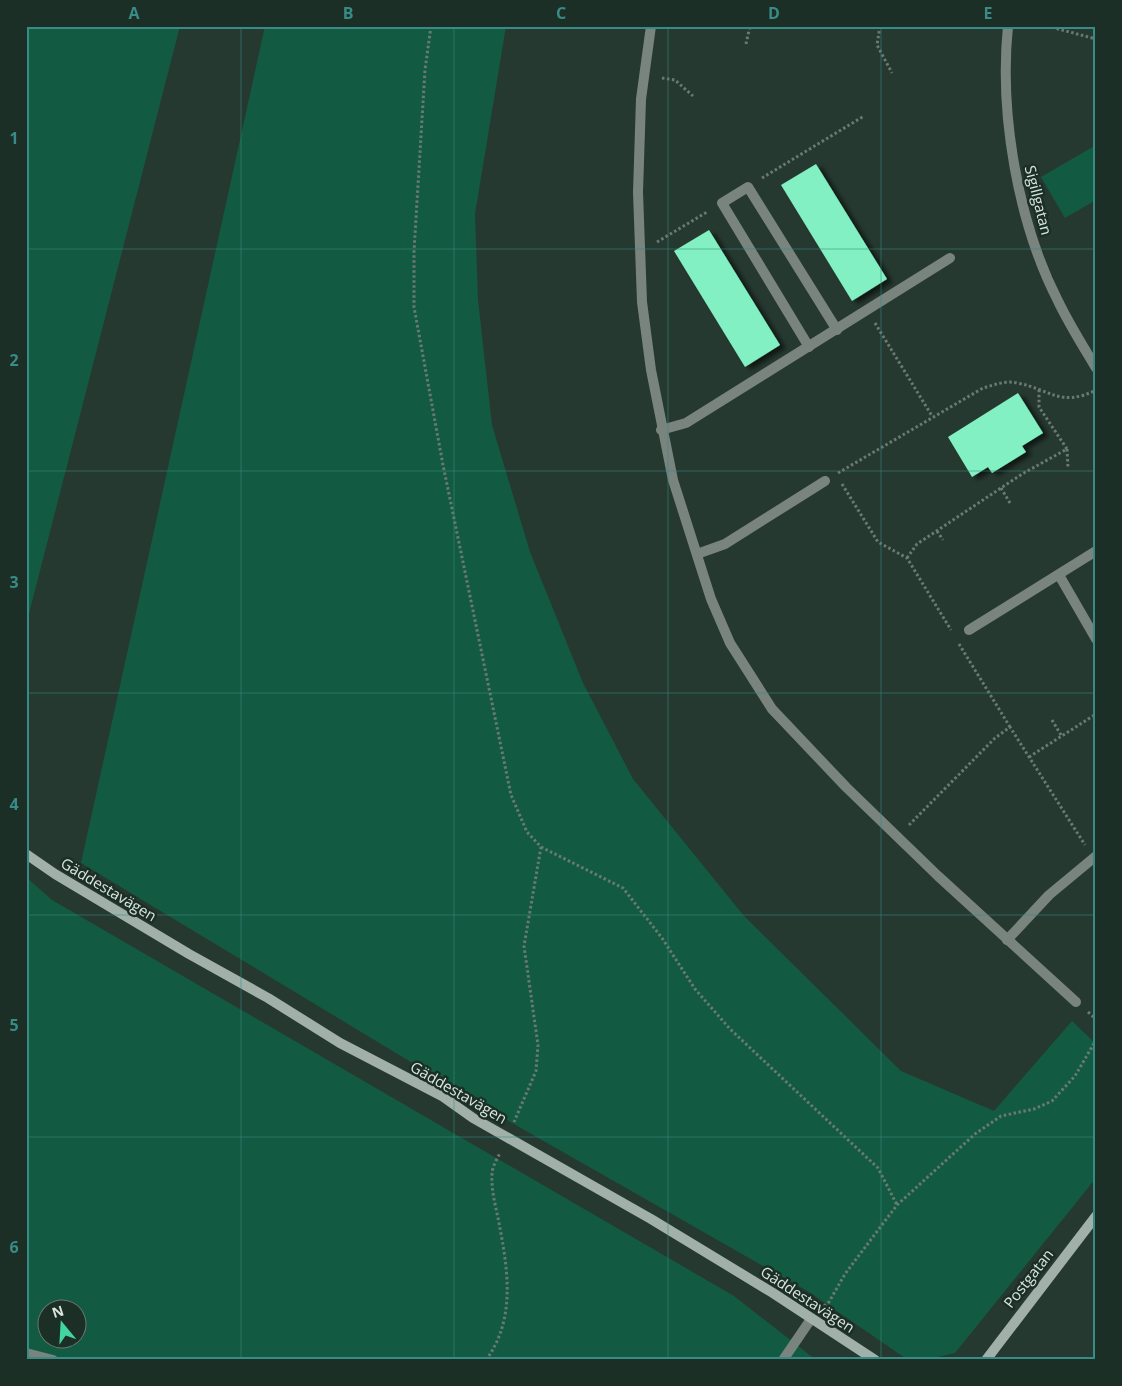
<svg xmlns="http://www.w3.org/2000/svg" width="1122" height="1386" font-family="'Open Sans',sans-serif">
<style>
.green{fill:#125b42;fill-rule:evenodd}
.building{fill:#82f0c2;filter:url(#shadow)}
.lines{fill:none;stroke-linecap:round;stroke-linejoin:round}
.path{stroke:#6a7a72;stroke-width:3;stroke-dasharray:2.5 2.5;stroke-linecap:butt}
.lane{stroke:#7a847f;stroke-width:10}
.street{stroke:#7a847f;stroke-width:10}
.secondary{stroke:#a1b1a9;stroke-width:10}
.grid{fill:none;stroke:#388c85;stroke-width:1;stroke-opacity:0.55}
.labels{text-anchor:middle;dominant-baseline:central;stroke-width:5;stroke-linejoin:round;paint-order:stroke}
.street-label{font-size:15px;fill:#dae6e0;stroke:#1c2f27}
.neatline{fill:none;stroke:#388c85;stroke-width:2}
.grid-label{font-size:16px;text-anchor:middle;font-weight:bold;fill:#388c85}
</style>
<defs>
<filter id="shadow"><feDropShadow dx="5.5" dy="3" stdDeviation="2.5" flood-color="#0009"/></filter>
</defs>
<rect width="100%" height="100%" fill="#263930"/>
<g class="green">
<polygon points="26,26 180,26 26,625"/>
<polygon points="265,26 506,26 475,214 478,300 492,425 530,552 583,683 633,779 744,916 901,1071 994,1111 1072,1021 1096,1044 1096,1178 955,1353 925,1360 908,1360 809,1292 512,1123 81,863"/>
<polygon points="1096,145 1096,200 1065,218 1041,177"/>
<path d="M26 877 52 900 734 1296 816 1360H26ZM48 1308H78V1338H48Z"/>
</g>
<g class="building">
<polygon points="816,164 887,279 852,301 781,185"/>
<polygon points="709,230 780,345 745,367 674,251"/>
<polygon points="1018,393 1043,433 1022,446 1026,452 992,473 988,467 972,477 948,437"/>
</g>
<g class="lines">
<g class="path">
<polyline points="431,26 425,70 414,251 414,307 443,465 511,795 527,832 541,847 524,946 538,1045 536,1071 514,1122"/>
<polyline points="880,26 877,45 892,73"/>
<polyline points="1047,26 1096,39"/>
<polyline points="746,44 750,26"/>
<polyline points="662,78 675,80 693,96"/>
<polyline points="762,178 864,116"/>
<polyline points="657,242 707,212"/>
<polyline points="875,323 932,416"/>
<polyline points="1067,449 1068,468"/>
<path d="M838 473 983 388C994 385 1006 380 1017 383 1050 389 1060 408 1096 390"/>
<polyline points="842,484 878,542 907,558 951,630"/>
<polyline points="1001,488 1010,503"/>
<polyline points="937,531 943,540"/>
<polyline points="907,558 917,544 1022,474 1067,449 1039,407 1039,390"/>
<polyline points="959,644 1010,727"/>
<polyline points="1052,720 1061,735"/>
<polyline points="1029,757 1096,714"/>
<polyline points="909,825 995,738 1010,727 1085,845"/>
<polyline points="541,847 623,888 662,938 695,989 730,1029 878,1168 897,1205"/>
<polyline points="1088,1012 1096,1019"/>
<polyline points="824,1306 829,1302 845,1274 897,1205 975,1134 1001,1116 1034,1109 1052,1101 1075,1076 1096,1040"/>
<path d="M486 1360C516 1319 508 1270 499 1223 496 1207 491 1191 492 1174 492 1167 497 1159 500 1153"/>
</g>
<g class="lane">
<polyline points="651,26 641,99 638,192 642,302 651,370 673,480 711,599 730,643 772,709 846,787 938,876 1076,1002"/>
<polyline points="809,347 722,203 748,187 837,330"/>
<polyline points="661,430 686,423 950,258"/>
<polyline points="697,554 725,544 825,481"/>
<polyline points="1059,575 1096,639"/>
<polyline points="969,630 1096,551"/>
<polyline points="1007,940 1049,895 1096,856"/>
<polyline points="26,1353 53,1360"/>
<polyline points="783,1360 811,1319"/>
</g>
<path class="street" d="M1008 26C999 114 1018 223 1058 301 1069 324 1083 346 1096 368"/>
<g class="secondary">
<polyline points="26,854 55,874 189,954 268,998 340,1043 442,1096 473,1118 651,1219 773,1293 875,1360"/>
<polyline points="986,1360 1096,1216"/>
</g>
</g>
<path class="grid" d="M241 26V1360M454 26V1360M668 26V1360M881 26V1360M26 249H1096M26 471H1096M26 693H1096M26 915H1096M26 1137H1096"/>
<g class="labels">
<g class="street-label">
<text transform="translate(1039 200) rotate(76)">Sigillgatan</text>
<text transform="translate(109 889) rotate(31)">Gäddestavägen</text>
<text transform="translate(459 1092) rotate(30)">Gäddestavägen</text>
<text transform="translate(1028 1278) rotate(-52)">Postgatan</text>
<text transform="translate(808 1299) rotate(33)">Gäddestavägen</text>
</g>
</g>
<rect width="1122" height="1386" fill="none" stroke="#1c2f27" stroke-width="55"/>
<g transform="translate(62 1324) rotate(342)"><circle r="24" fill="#1c2f27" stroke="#687871"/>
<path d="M0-4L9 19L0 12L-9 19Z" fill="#43d4a0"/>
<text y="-8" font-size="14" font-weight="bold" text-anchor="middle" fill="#dae6e0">N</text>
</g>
<rect x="28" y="28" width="1066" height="1330" class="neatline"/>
<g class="grid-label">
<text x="134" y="19">A</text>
<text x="348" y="19">B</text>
<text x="561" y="19">C</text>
<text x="774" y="19">D</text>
<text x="988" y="19">E</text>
<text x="14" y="144">1</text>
<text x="14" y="366">2</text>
<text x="14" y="588">3</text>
<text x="14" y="810">4</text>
<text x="14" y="1031">5</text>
<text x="14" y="1253">6</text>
</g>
</svg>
